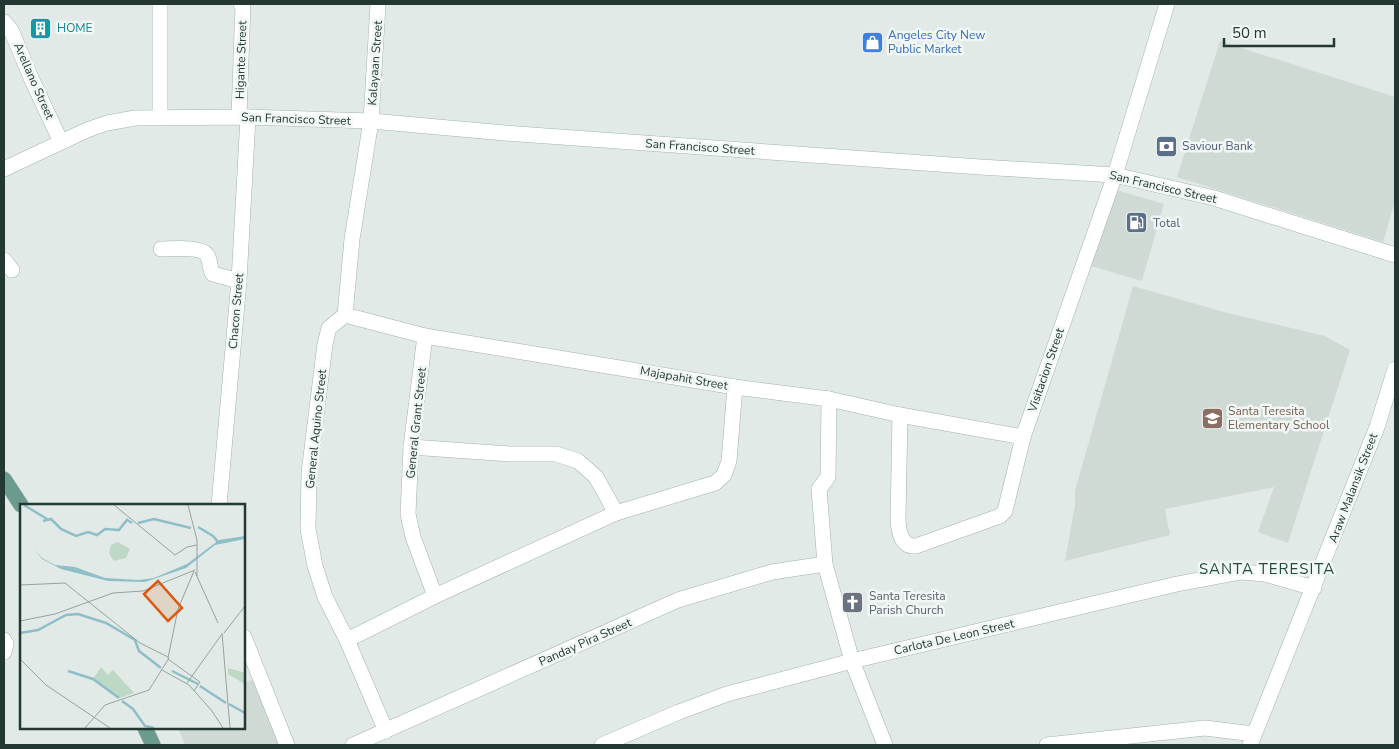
<svg xmlns="http://www.w3.org/2000/svg" width="1399" height="749" font-family="'Nunito Sans',sans-serif">
<style>
.built{fill:#d0dad5}
.lines{fill:none;stroke-linecap:round;stroke-linejoin:round}
.street-casing{stroke:#a5b1ad;stroke-width:16}
.secondary-casing{stroke:#a2b4ae;stroke-width:16}
.primary-casing{stroke:#c2c7c6;stroke-width:16}
.street{stroke:#fff;stroke-width:15}
.secondary{stroke:#fff;stroke-width:15}
.primary{stroke:#6b9a8f;stroke-width:15}
.labels{text-anchor:middle;dominant-baseline:central;stroke-width:5;stroke-linejoin:round;paint-order:stroke}
.culture-label{font-size:12px;fill:#0d838f;stroke:#f1f7f4;text-anchor:start}
.shop-label{font-size:12px;fill:#366cbe;stroke:#f1f7f4;text-anchor:start}
.street-label{font-size:12px;fill:#243833;stroke:#f1f7f4}
.service-label{font-size:12px;fill:#4e5e75;stroke:#f1f7f4;text-anchor:start}
.education-label{font-size:12px;fill:#785e54;stroke:#f1f7f4;text-anchor:start}
.worship-label{font-size:12px;fill:#5b616d;stroke:#f1f7f4;text-anchor:start}
.quarter-label{font-size:15px;letter-spacing:1px;fill:#224840;stroke:#f1f7f4}
.inset-river{fill:none;stroke:#90bec8;stroke-width:2.5}
.inset-road{fill:none;stroke:#95a39e;stroke-width:1}
.view{fill:#de570e;fill-opacity:0.15;stroke:#de570e;stroke-width:2.5}
.inset-edge{fill:none;stroke:#243833;stroke-width:2.5}
</style>
<rect width="100%" height="100%" fill="#e1eae6"/>
<g class="built">
<polygon points="1220,41 1395,97 1395,201 1383,242 1177,177"/>
<polygon points="1113,189 1164,204 1142,281 1091,266"/>
<polygon points="1133,286 1224,312 1325,336 1350,350 1288,543 1258,532 1274,487 1165,509 1170,535 1065,561 1075,505 1075,491"/>
<polygon points="258,678 282,745 185,745 178,728 244,728 244,683"/>
</g>
<g class="lines">
<defs>
<g id="street">
<polyline points="160,4 160,117"/>
<polyline points="4,22 11,30 32,80 61,142"/>
<polyline points="239,117 242,31 243,8 241,4"/>
<polyline points="371,121 352,239 345,315 329,328 325,344 309,473 308,529 315,566 325,597 347,640 386,731"/>
<path d="M161 249C172 249 201 246 207 255 211 261 209 268 213 274L239 281"/>
<polyline points="4,260 12,270"/>
<polyline points="345,315 425,336 735,387 829,399 900,415 1023,437"/>
<polyline points="425,336 411,447 408,514 413,537 435,596"/>
<polyline points="829,399 828,477 819,489 825,564 852,661 885,745"/>
<path d="M900 415 898 520C899 532 901 547 916 546L1000 516 1005 511 1023 437 1115 175"/>
<polyline points="411,447 510,454 556,454 578,461 596,477 616,513"/>
<polyline points="219,505 239,281 248,117"/>
<polyline points="244,637 287,745"/>
<polyline points="4,640 6,644 4,652"/>
<polyline points="347,640 435,596 616,513 715,483 724,475 729,461 735,387"/>
<polyline points="353,745 678,600 772,572 825,564"/>
<polyline points="602,745 679,712 727,694 852,661 1177,584 1241,572 1265,574 1314,588"/>
<polyline points="1047,745 1205,728 1254,734"/>
</g>
<g id="secondary">
<polyline points="371,121 378,4"/>
<polyline points="4,169 87,130 107,123 135,118 248,117 371,121 505,133 980,167 1115,175 1214,198 1395,255"/>
<polyline points="1115,175 1167,4"/>
<polyline points="1250,745 1377,427 1395,369"/>
</g>
<g id="primary">
<polyline points="4,479 21,505"/>
<polyline points="145,728 153,745"/>
</g>
</defs>
<use href="#street" class="street-casing"/>
<use href="#secondary" class="secondary-casing"/>
<use href="#primary" class="primary-casing"/>
<use href="#street" class="street"/>
<use href="#secondary" class="secondary"/>
<use href="#primary" class="primary"/>
</g>
<defs>
<symbol id="building-square" viewBox="-11 -11 22 22"><rect x="-9" y="-9" width="18" height="18" rx="4" fill="#0f9aa8" stroke="#f1f7f4"/><path d="M-4-6H4V6H1V3H-1V6H-4ZM-2.5-4.3h1.7v1.8h-1.7ZM.8-4.3h1.7v1.8H.8ZM-2.5-1h1.7V.8h-1.7ZM.8-1h1.7V.8H.8Z" fill="#fff"/></symbol>
<symbol id="shop-square" viewBox="-11 -11 22 22"><rect x="-9" y="-9" width="18" height="18" rx="4" fill="#3f7fe0" stroke="#f1f7f4"/><path d="M-5-2.5h2.3a2.7 3.5 0 0 1 5.4 0H5L5.5 6h-11ZM-1.5-2.5h3a1.5 2.3 0 0 0-3 0Z" fill="#fff"/></symbol>
<symbol id="bank-square" viewBox="-11 -11 22 22"><rect x="-9" y="-9" width="18" height="18" rx="4" fill="#5c6f8a" stroke="#f1f7f4"/><path d="M-6-4H6V4H-6ZM0-2.3a2.3 2.3 0 1 0 0 4.6a2.3 2.3 0 1 0 0-4.6Z" fill="#fff"/></symbol>
<symbol id="fuel-square" viewBox="-11 -11 22 22"><rect x="-9" y="-9" width="18" height="18" rx="4" fill="#5c6f8a" stroke="#f1f7f4"/><path d="M-5.5-6h7V0h2V4h1.3V-2.5L3-4.5l.8-.8L6-3V5H2.5V1h-1V6h-7ZM-4.2-4.7v3.2H.2V-4.7Z" fill="#fff"/></symbol>
<symbol id="school-square" viewBox="-11 -11 22 22"><rect x="-9" y="-9" width="18" height="18" rx="4" fill="#8d6e63" stroke="#f1f7f4"/><path d="M0-5L7-2L0 1L-7-2ZM-4 1L0 2.5L4 1V4Q0 6-4 4Z" fill="#fff"/></symbol>
<symbol id="church-square" viewBox="-11 -11 22 22"><rect x="-9" y="-9" width="18" height="18" rx="4" fill="#6b7280" stroke="#f1f7f4"/><path d="M-1.2-6h2.4v3.5h3.3v2.4h-3.3V6h-2.4V-.1h-3.3v-2.4h3.3Z" fill="#fff"/></symbol>
</defs>
<g fill-rule="evenodd">
<use href="#building-square" x="28" y="16" width="25" height="25"/>
<use href="#shop-square" x="860" y="30" width="25" height="25"/>
<use href="#bank-square" x="1154" y="134" width="25" height="25"/>
<use href="#fuel-square" x="1124" y="210" width="25" height="25"/>
<use href="#school-square" x="1200" y="406" width="25" height="25"/>
<use href="#church-square" x="840" y="590" width="25" height="25"/>
</g>
<g class="labels">
<g class="culture-label">
<text x="57" y="28">HOME</text>
</g>
<g class="shop-label">
<text x="888" y="35">Angeles City New<tspan x="888" dy="14">Public Market</tspan></text>
</g>
<g class="street-label">
<text transform="translate(241 60) rotate(-88)">Higante Street</text>
<text transform="translate(375 63) rotate(-86)">Kalayaan Street</text>
<text transform="translate(34 81) rotate(66)">Arellano Street</text>
<text transform="translate(296 119) rotate(2)">San Francisco Street</text>
<text transform="translate(700 147) rotate(4)">San Francisco Street</text>
<text transform="translate(1163 187) rotate(13)">San Francisco Street</text>
<text transform="translate(236 311) rotate(-85)">Chacon Street</text>
<text transform="translate(1046 370) rotate(-71)">Visitacion Street</text>
<text transform="translate(684 378) rotate(10)">Majapahit Street</text>
<text transform="translate(416 423) rotate(-84)">General Grant Street</text>
<text transform="translate(316 429) rotate(-84)">General Aquino Street</text>
<text transform="translate(1353 488) rotate(-69)">Araw Malansik Street</text>
<text transform="translate(954 637) rotate(-13)">Carlota De Leon Street</text>
<text transform="translate(585 642) rotate(-24)">Panday Pira Street</text>
</g>
<g class="service-label">
<text x="1182" y="146">Saviour Bank</text>
<text x="1153" y="223">Total</text>
</g>
<g class="education-label">
<text x="1228" y="411">Santa Teresita<tspan x="1228" dy="14">Elementary School</tspan></text>
</g>
<g class="worship-label">
<text x="869" y="596">Santa Teresita<tspan x="869" dy="14">Parish Church</tspan></text>
</g>
<g class="quarter-label">
<text x="1267" y="569">SANTA TERESITA</text>
</g>
</g>
<g transform="translate(20 504)">
<rect width="225" height="225" fill="#e1eae6"/>
<path d="M98 38 110 45 106 54 94 57 89 50 91 41ZM81 163 88 171 93 166 114 189 99 194 73 175ZM208 164 225 169V180L208 170Z" fill="#bdd8c5"/>
<path d="M225 32V35L195 41 166 64 125 78 88 77 41 65 22 55 14 45 0 39 14 45 22 54 35 61 55 63 85 74 119 76 134 74 167 60 199 36Z" fill="#90bec8"/>
<path class="inset-river" d="M4 1 27 15M23 17 31 15 41 25 56 32 68 28 77 31 85 25 99 26 107 16 112 19M118 19 134 15 171 24M178 23 193 32 198 38M0 129 18 126 46 111 58 110 86 119 115 136 119 147 141 164M48 167 73 175 99 194M152 167 178 180M180 182 206 199M102 197 113 205 125 222 134 224M209 200 225 209"/>
<path class="inset-road" d="M94 1 155 51 167 43 177 41M168 1 177 36V72M175 68 198 119M0 81 45 79 120 139 148 153M0 117 35 110 93 89 123 87 175 66M202 129 210 224M204 129 225 102M148 154 158 105 174 67M0 155 26 181 90 224M148 155 180 178 174 187M142 166 169 181 192 207 203 224M167 179 202 130M65 224 85 201 129 186 149 154"/>
<path class="view" d="M138 77 162 104 148 117 124 90Z"/>
<rect width="225" height="225" class="inset-edge"/>
</g>
<rect width="1399" height="749" fill="none" stroke="#243833" stroke-width="10"/>
<path d="M1224 38v8h110v-8" fill="none" stroke="#243833" stroke-width="2.5"/>
<text x="1232" y="38" font-size="15" fill="#243833" stroke="#f1f7f4" stroke-width="4" paint-order="stroke">50 m</text>
</svg>
